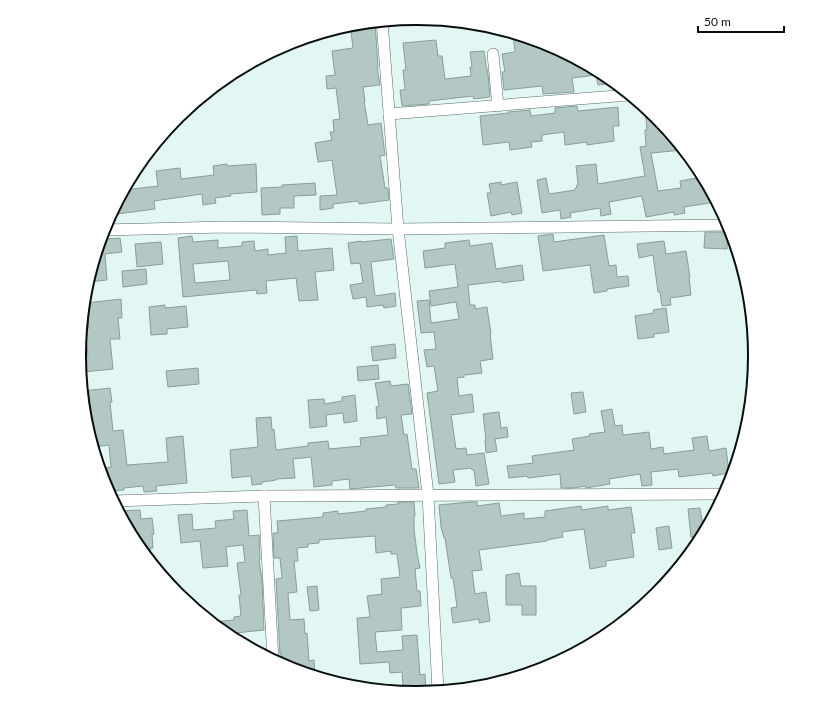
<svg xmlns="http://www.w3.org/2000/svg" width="834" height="711" font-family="Lato,sans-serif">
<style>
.building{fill:#b3c8c5;stroke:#899c9a;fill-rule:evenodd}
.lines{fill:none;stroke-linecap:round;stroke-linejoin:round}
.minor-casing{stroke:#586b68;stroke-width:12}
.minor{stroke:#fff;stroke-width:11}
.rim{fill:none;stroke:#070e0d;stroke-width:2}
</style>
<rect width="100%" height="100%" fill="#e2f7f4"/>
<g class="building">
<polygon points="375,22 378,67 377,67 380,85 363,87 365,101 364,101 368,125 381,123 385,155 380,156 385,188 388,188 389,200 359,204 358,201 333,204 333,208 320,210 320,196 337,195 332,160 318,162 315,143 332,140 330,132 334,132 333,120 340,119 336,88 327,89 326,76 335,75 332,51 353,48 351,32 359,31 358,24"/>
<polygon points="513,34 533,40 533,45 546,44 605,75 614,83 598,85 596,75 572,78 574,92 543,94 542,86 504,90 502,72 505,72 502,54 515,52"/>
<polygon points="436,40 438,56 442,56 445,79 471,76 470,67 472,67 470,52 484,51 486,65 488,74 490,97 474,99 473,96 429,101 429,104 402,106 400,90 405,90 403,70 406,70 403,43"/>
<polygon points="577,106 578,111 618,107 619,126 613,126 614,141 587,145 587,142 565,145 564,132 542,135 542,141 531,142 532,147 510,150 509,142 483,145 480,116 509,113 508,112 530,110 531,116 555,113 555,108"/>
<polygon points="645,108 656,117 683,150 651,153 658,191 681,188 680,181 702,177 716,202 684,207 685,213 674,215 674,212 646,217 642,196 609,202 611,214 601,216 600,208 570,213 571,217 561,219 560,210 542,213 537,180 546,178 549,194 575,190 578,183 576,166 596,164 598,184 645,176 640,147 646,146 645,130 647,130"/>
<polygon points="227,164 227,166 256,164 257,192 230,194 231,196 215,198 216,203 203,205 202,194 154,201 155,209 117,214 116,205 124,190 158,186 156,171 180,168 181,179 214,175 213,166"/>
<polygon points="501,182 501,185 517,182 522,213 512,215 511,212 491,216 487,193 491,193 489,184"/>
<polygon points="315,183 316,195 294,196 294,208 280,208 280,214 262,215 261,188 282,187 282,185"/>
<polygon points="705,232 728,232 727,249 704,248"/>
<polygon points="553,234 554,242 604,235 609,266 616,265 617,277 628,276 629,286 607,289 607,291 594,293 590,265 543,271 538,236"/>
<path d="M192 236 193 242 218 240V248L242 246V242L254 241 255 251 268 249V255L286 253 285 237 297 236 298 251 332 248 334 270 315 272 318 300 299 301 296 278 266 281 267 293 257 294 256 290 183 297 178 238ZM228 261 230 280 195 283 193 264Z"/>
<polygon points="102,237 103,237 103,239 120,238 122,252 105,254 107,280 88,282"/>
<polygon points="391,239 394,259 371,262 375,296 395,293 396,306 384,308 383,305 367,307 366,297 353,299 350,285 363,283 360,263 351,264 348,243 361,241 361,242"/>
<polygon points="469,240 470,246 492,243 496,269 522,265 524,280 502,283 502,281 468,285 470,305 475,305 475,309 487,307 491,334 490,334 493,359 480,361 482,373 464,375 464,377 457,378 459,396 472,394 474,412 451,415 456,449 466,448 467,455 484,453 489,484 476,486 474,470 472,470 471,468 453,470 455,482 439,484 427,393 438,391 434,366 427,367 424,350 436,349 434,332 421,333 417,301 429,300 431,323 459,319 456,302 431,306 429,291 458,287 455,264 425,268 423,251 445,248 445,243"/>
<polygon points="664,241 666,254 686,251 690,277 689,277 691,295 670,298 671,305 662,306 660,292 658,292 653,255 639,258 637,244"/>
<polygon points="161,242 163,264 137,267 135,244"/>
<polygon points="146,269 147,284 123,287 122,271"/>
<polygon points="121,299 122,318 118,318 120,339 110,339 113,369 83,372 82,356 88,356 85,329 89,328 86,303"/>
<polygon points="165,305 165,308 186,306 188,327 167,329 167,334 151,335 149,307"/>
<polygon points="666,308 669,332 654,334 654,337 638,339 635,316 654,313 653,310"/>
<polygon points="395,344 396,358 373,361 371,347"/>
<polygon points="378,365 379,379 358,381 357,367"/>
<polygon points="198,368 199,384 168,387 166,371"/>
<polygon points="390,381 391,386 408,384 412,414 401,415 404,435 407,434 412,469 416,469 419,488 396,488 395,485 350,489 349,479 332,481 332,485 314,487 311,457 293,459 295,478 276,479 276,480 262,482 262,484 252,485 251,476 232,478 230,450 258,447 256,418 271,417 272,430 274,429 276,450 308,446 308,443 328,441 329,449 361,446 360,438 388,435 386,417 377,419 376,407 379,406 375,383"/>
<polygon points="110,388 112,402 110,402 113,431 123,430 127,465 168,462 166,438 183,436 187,483 156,486 157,491 144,492 143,486 124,488 124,490 109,491 105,484 100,469 111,467 109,445 94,447 92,440 90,429 89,429 87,405 85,405 83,391"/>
<polygon points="583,392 586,412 574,414 571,393"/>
<polygon points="355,395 357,421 344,423 343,413 326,415 327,426 310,428 308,400 324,399 325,404 342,401 342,397"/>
<polygon points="612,409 615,426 622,425 623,435 649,432 651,449 663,447 664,454 694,450 692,438 707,436 709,451 726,448 729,473 713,476 712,473 679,477 678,469 651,472 652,485 642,486 640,474 609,479 610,484 586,488 586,486 573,488 561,488 560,474 528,478 527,476 509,478 507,466 533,463 532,456 574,450 572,439 590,436 589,434 605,432 601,411"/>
<polygon points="499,412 501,428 507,427 508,437 495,439 497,451 486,453 485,440 486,440 483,414"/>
<polygon points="398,502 414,502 415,516 414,516 414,529 417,553 420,568 415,569 417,591 420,591 421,606 401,608 402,630 375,632 377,652 403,650 402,636 417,635 420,675 425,674 426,692 417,693 405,692 404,687 403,687 402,672 390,673 389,662 360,664 357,618 370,617 367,596 382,594 381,579 400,577 397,554 391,554 391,551 376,553 375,536 319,540 319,543 308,544 308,547 297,548 298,561 294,561 297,592 288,593 290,620 304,619 305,634 307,633 309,661 314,660 315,675 288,667 282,664 281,653 280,654 276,579 282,578 280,558 274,558 273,533 278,533 277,521 323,517 323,513 338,511 338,514 366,511 366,509 386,507 386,505 398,504"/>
<polygon points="470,502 477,502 477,506 499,503 501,516 524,513 524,519 545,517 545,511 581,506 582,510 608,506 608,510 631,507 635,533 631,533 634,557 606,561 606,566 590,569 584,529 562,532 563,537 547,540 547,541 479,550 482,570 472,571 475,594 486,592 490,621 479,623 479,619 453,623 451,608 457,607 453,578 451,578 445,538 444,538 441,527 439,505"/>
<polygon points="700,508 704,532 701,536 691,537 688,509"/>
<polygon points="140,510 141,519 152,518 154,534 152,534 153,548 150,548 151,561 136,543 120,511"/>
<polygon points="247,510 249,536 259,535 260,560 259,560 262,580 264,630 226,634 212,622 234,620 234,617 241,616 239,595 241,595 237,563 245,562 243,545 226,547 228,566 203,568 200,541 181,543 178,515 192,514 193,530 216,528 215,521 234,519 233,511"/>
<polygon points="669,526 672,548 659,550 656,528"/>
<polygon points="519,573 521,586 536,586 536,615 522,615 522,605 506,605 506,575"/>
<polygon points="317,586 319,610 310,611 307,587"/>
</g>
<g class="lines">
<defs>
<g id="minor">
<polyline points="382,21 398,229 428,495 438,691"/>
<polyline points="493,54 498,106"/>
<polyline points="389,114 629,95"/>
<polyline points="104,230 224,227 398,229 728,225"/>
<polyline points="264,496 273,660"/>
<polyline points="114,501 264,496 724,494"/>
</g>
</defs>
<use href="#minor" class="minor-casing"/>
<use href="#minor" class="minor"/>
</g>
<path d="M0 0H834V711H0ZM416 25H418A330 330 0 0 1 748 355V356A330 330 0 0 1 418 686H416A330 330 0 0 1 86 356V355A330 330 0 0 1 416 25Z" fill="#fff" fill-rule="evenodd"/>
<path class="rim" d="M416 25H418A330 330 0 0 1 748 355V356A330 330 0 0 1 418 686H416A330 330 0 0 1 86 356V355A330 330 0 0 1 416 25Z"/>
<path d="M698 26v6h86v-6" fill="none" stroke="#070e0d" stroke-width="2"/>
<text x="704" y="26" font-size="12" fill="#070e0d" stroke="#ffffff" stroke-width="3" paint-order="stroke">50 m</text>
</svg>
